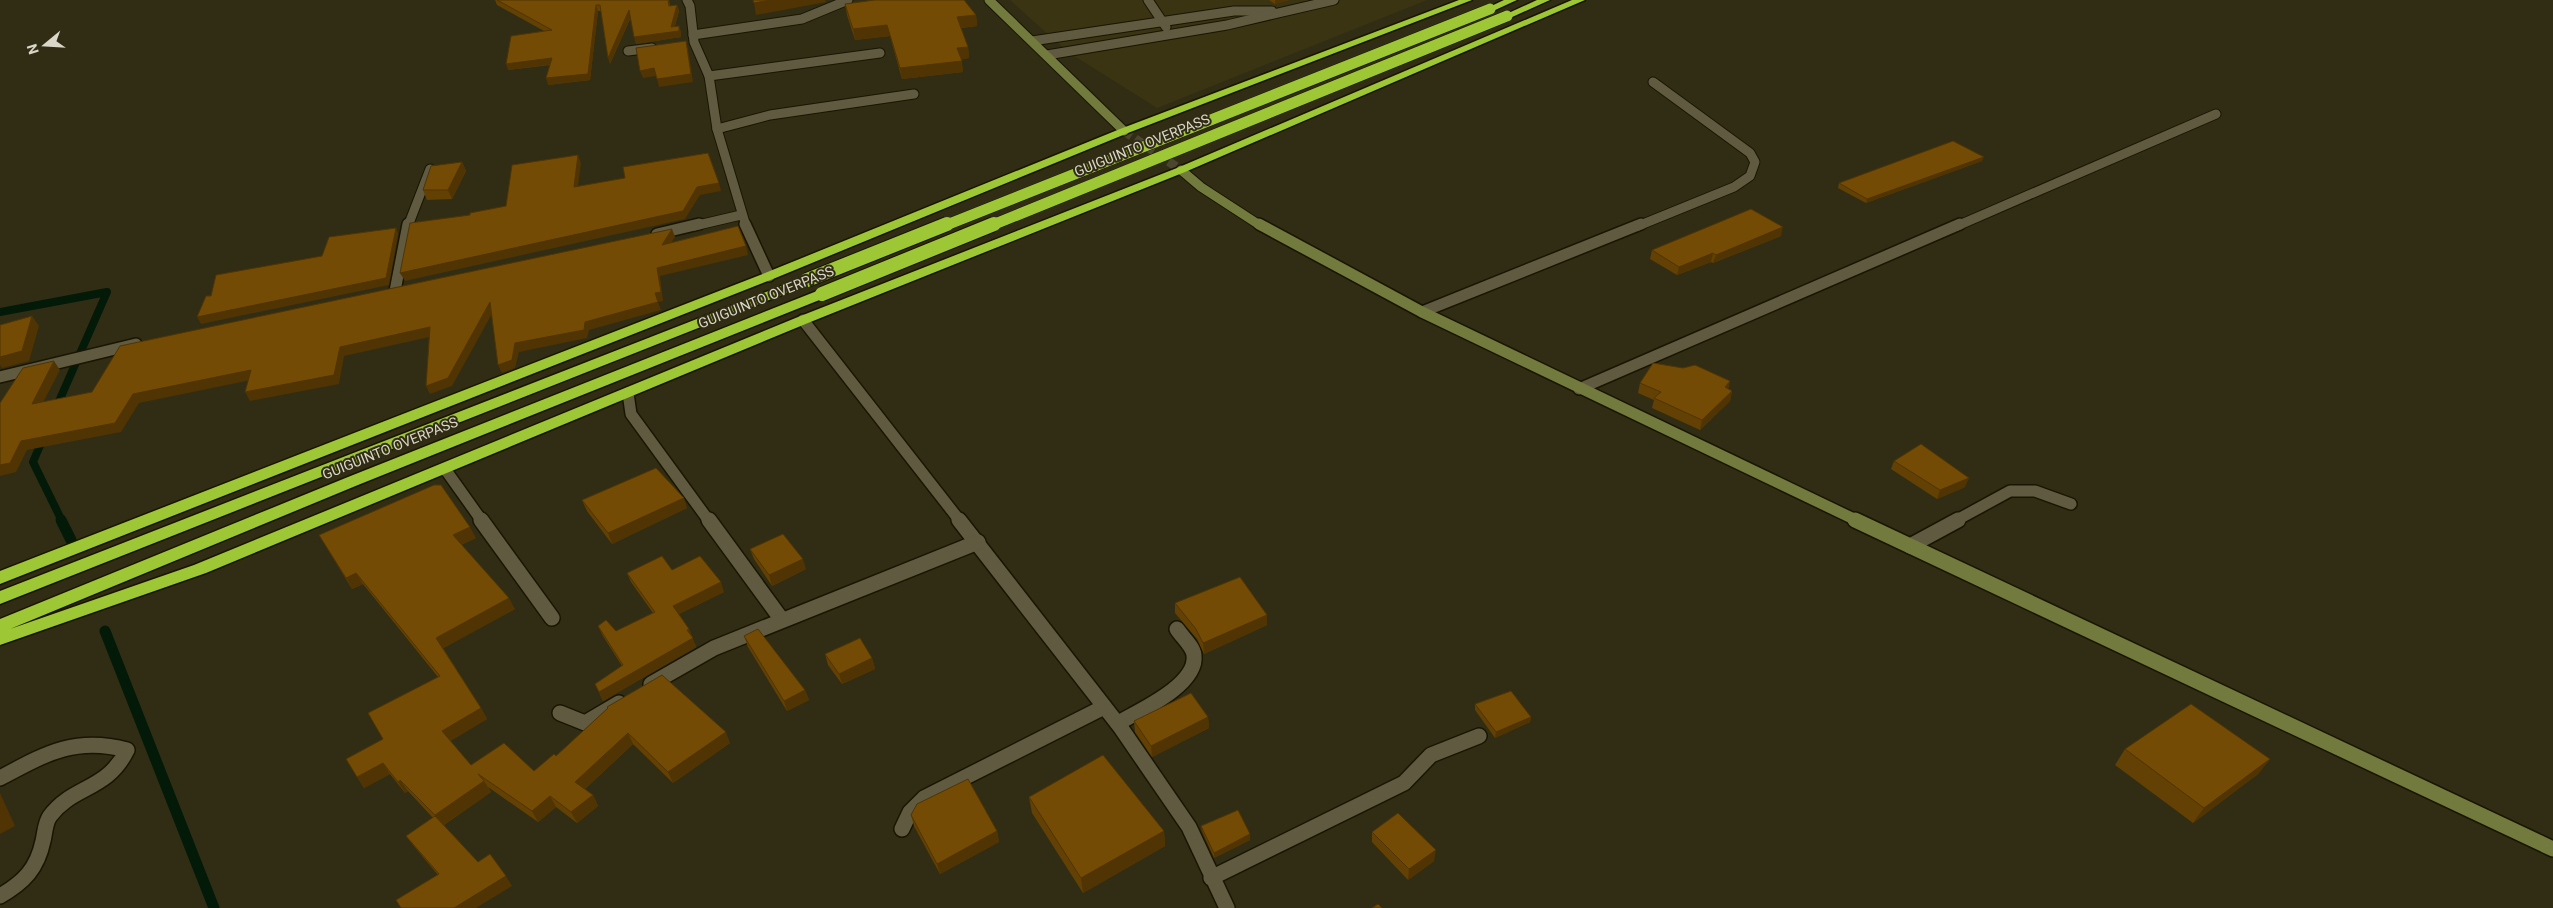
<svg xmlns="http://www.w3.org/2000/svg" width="2553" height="908" font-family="Roboto,sans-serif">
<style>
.built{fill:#3a3413}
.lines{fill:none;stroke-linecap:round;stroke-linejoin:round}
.stream-far1{stroke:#031a09;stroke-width:8}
.stream{stroke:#031a09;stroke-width:11}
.secondary-tunnel{stroke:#4a462f;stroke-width:9;stroke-dasharray:9 4.5;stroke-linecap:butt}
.service-far2-casing{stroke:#191500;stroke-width:11}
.service-far1-casing{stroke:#191500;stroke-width:14}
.service-casing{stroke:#191500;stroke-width:18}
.minor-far2-casing{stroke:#191500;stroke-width:11}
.minor-far1-casing{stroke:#191500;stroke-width:14}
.minor-casing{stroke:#191500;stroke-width:18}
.tertiary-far1-casing{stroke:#191500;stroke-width:11}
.tertiary-casing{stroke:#191500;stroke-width:14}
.secondary-far2-casing{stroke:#191500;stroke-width:11}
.secondary-far1-casing{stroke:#191500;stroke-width:14}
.secondary-casing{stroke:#191500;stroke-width:18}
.motorway-casing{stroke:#191500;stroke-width:3}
.service-far2{stroke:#5f5a40;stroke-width:9}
.service-far1{stroke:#5f5a40;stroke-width:11}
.service{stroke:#5f5a40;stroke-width:15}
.minor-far2{stroke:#5f5a40;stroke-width:9}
.minor-far1{stroke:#5f5a40;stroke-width:11}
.minor{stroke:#5f5a40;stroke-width:15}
.tertiary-far1{stroke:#5f5a40;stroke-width:9}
.tertiary{stroke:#5f5a40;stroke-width:11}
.secondary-far2{stroke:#727b3d;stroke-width:9}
.secondary-far1{stroke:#727b3d;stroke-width:11}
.secondary{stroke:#727b3d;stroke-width:15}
.motorway{fill:#9dc735;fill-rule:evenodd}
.motorway-bridge-far1-casing{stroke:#191500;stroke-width:12;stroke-linecap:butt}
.motorway-bridge-casing{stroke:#191500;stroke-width:16;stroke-linecap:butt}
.motorway-bridge-far1{stroke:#9dc735;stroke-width:11}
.motorway-bridge{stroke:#9dc735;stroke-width:14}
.wall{fill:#634003}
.shaded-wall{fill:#503403}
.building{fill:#734b04;stroke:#503403}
.labels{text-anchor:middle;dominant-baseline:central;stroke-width:4;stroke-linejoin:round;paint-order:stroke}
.street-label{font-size:14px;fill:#dad7c9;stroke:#312d14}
</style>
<rect width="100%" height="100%" fill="#312d14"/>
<polygon class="built" points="1010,0 1427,0 1157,108 1068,52"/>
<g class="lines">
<g class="stream-far1">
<polyline points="0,312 107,292 56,408"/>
<polyline points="44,436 33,462 62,521"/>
</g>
<g class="stream">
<polyline points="61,520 71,540"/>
<polyline points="105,631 214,908"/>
</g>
<polyline class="secondary-tunnel" points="1124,131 1181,170"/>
<defs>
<g id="service-far2">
<polyline points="1148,0 1166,27"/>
<polyline points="693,35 802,19 848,0"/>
<polyline points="1032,41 1234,11 1272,11"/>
<polyline points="628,51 652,48"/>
<polyline points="1047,55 1227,25 1334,0"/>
<polyline points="709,76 880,53"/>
<polyline points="717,129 770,115 914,94"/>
<polyline points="1638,226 1734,187 1750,176 1755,162 1750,153 1653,82"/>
<polyline points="1957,226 2216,114"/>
</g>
<g id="service-far1">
<polyline points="1422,312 1641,224"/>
<polyline points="1579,389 1960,224"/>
<polyline points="1955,521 2010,491 2035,491 2071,504"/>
</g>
<g id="service">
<polyline points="1910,546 1958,520"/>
<path d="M1118 723C1139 711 1198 685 1194 655 1193 646 1182 637 1177 629"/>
<path d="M0 778C45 754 75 736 127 750 107 791 73 785 50 816 45 823 45 833 43 841 37 869 24 882 0 896"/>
<polyline points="902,829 910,812 924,798 1104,707"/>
</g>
<g id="minor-far2">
<polyline points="408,226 430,169"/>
<polyline points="694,226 741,215"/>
</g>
<g id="minor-far1">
<polyline points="657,234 699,224"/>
<polyline points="395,291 408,224"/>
<polyline points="803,320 960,521"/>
<polyline points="0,377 136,344"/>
<polyline points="628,393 631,414 709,521"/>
<polyline points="445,469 482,521"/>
</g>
<g id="minor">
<polyline points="481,520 552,618"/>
<polyline points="709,520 782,620"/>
<polyline points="959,520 1121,728 1189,827 1227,908"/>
<polyline points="651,684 714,648 978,542"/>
<polyline points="560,713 585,723 619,703"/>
<polyline points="1211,878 1404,783 1431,755 1479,736"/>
</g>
<polyline id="tertiary-far1" points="687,0 690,6 694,42 709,76 717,129 746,226"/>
<polyline id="tertiary" points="745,224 769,276"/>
<g id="secondary-far2">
<polyline points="989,0 1124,131"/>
<polyline points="1181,170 1201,187 1261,226"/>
</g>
<polyline id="secondary-far1" points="1259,224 1422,312 1858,521"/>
<polyline id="secondary" points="1855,520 2553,849"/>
<g id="motorway">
<polygon points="1459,0 1472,0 1128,133 773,279 0,584 0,571 765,273 1120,129"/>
<polygon points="1504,0 1517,0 1493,11 1485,9"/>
<polygon points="1537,0 1550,0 1510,18 1502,16"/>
<polygon points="1572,0 1585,0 1185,172 808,323 206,573 0,645 0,619 348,477 817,291 827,291 828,294 827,297 358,485 10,629 194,565 798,317 1177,168"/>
<polygon points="807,276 813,280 812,283 0,604 0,591"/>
</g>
</defs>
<use href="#service-far2" class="service-far2-casing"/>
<use href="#service-far1" class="service-far1-casing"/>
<use href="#service" class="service-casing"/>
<use href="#minor-far2" class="minor-far2-casing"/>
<use href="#minor-far1" class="minor-far1-casing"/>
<use href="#minor" class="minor-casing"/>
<use href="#tertiary-far1" class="tertiary-far1-casing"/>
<use href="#tertiary" class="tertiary-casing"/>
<use href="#secondary-far2" class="secondary-far2-casing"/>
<use href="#secondary-far1" class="secondary-far1-casing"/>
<use href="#secondary" class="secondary-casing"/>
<use href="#motorway" class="motorway-casing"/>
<use href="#service-far2" class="service-far2"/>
<use href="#service-far1" class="service-far1"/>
<use href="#service" class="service"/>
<use href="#minor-far2" class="minor-far2"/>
<use href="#minor-far1" class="minor-far1"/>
<use href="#minor" class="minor"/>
<use href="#tertiary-far1" class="tertiary-far1"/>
<use href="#tertiary" class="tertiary"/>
<use href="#secondary-far2" class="secondary-far2"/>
<use href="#secondary-far1" class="secondary-far1"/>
<use href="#secondary" class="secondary"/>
<use href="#motorway" class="motorway"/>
<defs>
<g id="motorway-bridge-far1">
<polyline points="944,226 1490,9"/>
<polyline points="990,226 1507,16"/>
</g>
<g id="motorway-bridge">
<polyline points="807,280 947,224"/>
<polyline points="822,294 994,224"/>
</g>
</defs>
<use href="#motorway-bridge-far1" class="motorway-bridge-far1-casing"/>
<use href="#motorway-bridge" class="motorway-bridge-casing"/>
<use href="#motorway-bridge-far1" class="motorway-bridge-far1"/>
<use href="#motorway-bridge" class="motorway-bridge"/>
</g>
<g class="wall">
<polygon points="495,0 669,0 670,6 677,5 679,11 675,26 681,32 681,37 636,44 631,17 610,64 601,11 598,11 590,80 548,85 550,65 508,70 544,31 497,5"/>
<polygon points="1269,0 1289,0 1275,4"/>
<polygon points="845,4 976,15 977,26 961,28 968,47 969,58 961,59 963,72 902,79 890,36 855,40 847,15"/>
<polygon points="1982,161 1866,203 1838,188 1839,183"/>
<polygon points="462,162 466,171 452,199 427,200 423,190"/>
<polygon points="1781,236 1713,263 1711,262 1677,275 1650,259 1652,250"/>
<polygon points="1730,381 1728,389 1732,391 1730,401 1700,430 1652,408 1654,400 1638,393 1640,383"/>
<polygon points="1894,461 1965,487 1937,499 1891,469"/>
<polygon points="582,500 687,508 612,544 587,511"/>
<polygon points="319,535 476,538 461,545 515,609 443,648 481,708 487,719 450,741 471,765 534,771 556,756 608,708 730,743 673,783 633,744 585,789 593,795 598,806 577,823 556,807 538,822 488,787 491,792 444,825 478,862 512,886 438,875 413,845 406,836 433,818 408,791 405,793 390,774 364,788 357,777 383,739 438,677 363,584 352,589"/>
<polygon points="750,549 806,569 772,586 754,559"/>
<polygon points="672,570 724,592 679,614 689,629 696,647 603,701 595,684 622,666 603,636 598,626 616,631 653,613 631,582 627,573"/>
<polygon points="1175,603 1267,615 1267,625 1204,654 1197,639 1175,613"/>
<polygon points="744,636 805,690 809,700 787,711 748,647"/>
<polygon points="825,654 872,658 875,669 842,684 828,665"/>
<polygon points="1475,704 1531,717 1530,722 1495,738 1475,710"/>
<polygon points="1208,717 1209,728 1152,757 1135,732 1134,721"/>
<polygon points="2125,749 2270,759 2258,774 2193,823 2115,765"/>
<polygon points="1029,797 1164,831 1165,846 1083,893 1032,813"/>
<polygon points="911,815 997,831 999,842 940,874 914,826"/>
<polygon points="1201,826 1250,834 1250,840 1214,858 1202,831"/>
<polygon points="1372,832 1434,861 1408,880 1372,842"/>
</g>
<g class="shaded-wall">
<polygon points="771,0 825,0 826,2 756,15 754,3"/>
<polygon points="1275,0 1289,0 1275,4"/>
<polygon points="596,5 598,11 590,80 548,85 546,78"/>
<polygon points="677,5 679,11 673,32 679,26 681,32 681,37 636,44 634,37 671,27"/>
<polygon points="629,10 631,16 610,64 608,58"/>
<polygon points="976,15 977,26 958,28 957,17"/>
<polygon points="887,25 890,36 855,40 853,29"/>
<polygon points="686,41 688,49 693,82 659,87 657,79"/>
<polygon points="968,47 969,58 959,60 957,48"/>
<polygon points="552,58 554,64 508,70 506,64"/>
<polygon points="962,61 963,72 902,79 900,68"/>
<polygon points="654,68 656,76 643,78 640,71"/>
<polygon points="578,155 581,163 577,195 574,187"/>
<polygon points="1984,157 1982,161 1866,203 1867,199"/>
<polygon points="462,162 466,171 452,199 448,190"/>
<polygon points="719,183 721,191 700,195 685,219 405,281 400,273 697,187"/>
<polygon points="1783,227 1781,236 1713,263 1716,255"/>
<polygon points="396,228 398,234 389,285 201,324 197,317"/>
<polygon points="672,229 675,237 665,253 662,245"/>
<polygon points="746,246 748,255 660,276 663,301 658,302 661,310 589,330 587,338 519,352 515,368 502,373 498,365 515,343 585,322 655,293 657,268"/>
<polygon points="1713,253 1711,262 1677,275 1679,267"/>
<polygon points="490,302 494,310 452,386 430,394 426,386"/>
<polygon points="32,316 39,326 29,361 2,368 0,365 0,357"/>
<polygon points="430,327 434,336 344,356 339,384 250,401 245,392 340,347"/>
<polygon points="54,361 60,370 38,412 32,404"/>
<polygon points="251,370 256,379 139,403 121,432 27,450 16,472 0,476 0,465 21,441 133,394"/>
<polygon points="1730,381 1727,391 1725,387"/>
<polygon points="1732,391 1730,401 1700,430 1702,420"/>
<polygon points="1969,478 1965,487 1937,499 1940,490"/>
<polygon points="684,498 687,508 612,544 608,533"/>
<polygon points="470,527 476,538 458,546 453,535"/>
<polygon points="803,559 806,569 772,586 769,575"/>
<polygon points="356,573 363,584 352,589 346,578"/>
<polygon points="721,582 724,592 677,615 673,606"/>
<polygon points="509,598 515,609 442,649 436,638"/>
<polygon points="1267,615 1267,625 1204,654 1203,643"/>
<polygon points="689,629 696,647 603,701 599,692"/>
<polygon points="872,658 875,669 842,684 839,674"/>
<polygon points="805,690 809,700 787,711 784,701"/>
<polygon points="481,708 487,719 449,742 442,731"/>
<polygon points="1208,717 1209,728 1152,757 1151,746"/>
<polygon points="1531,717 1530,722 1495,738 1496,732"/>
<polygon points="726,732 730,743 673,783 668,772"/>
<polygon points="628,733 633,744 581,793 575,782"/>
<polygon points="2270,759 2258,774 2193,823 2204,808"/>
<polygon points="383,763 390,774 364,788 357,777"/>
<polygon points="400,780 408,791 405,793 398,782"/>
<polygon points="484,781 491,792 442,826 435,815"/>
<polygon points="0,793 15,826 0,834"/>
<polygon points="593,795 598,806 577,823 571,812"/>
<polygon points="550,796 556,807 538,822 532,811"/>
<polygon points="997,831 999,842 940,874 937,864"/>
<polygon points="1164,831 1165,846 1083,893 1081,878"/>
<polygon points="1250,834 1250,840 1214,858 1214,853"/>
<polygon points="1436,850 1434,861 1408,880 1409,869"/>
<polygon points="506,876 512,886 476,908 454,908"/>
</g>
<g class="building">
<polygon points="497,0 668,0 669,6 677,5 671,27 679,26 679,31 634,37 629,10 608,58 600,5 596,5 588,74 546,78 552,58 506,64 511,36 552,30"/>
<polygon points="753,0 771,0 754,3"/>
<polygon points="875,0 964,0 976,15 957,17 968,47 957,48 962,61 900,68 887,25 853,29 845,4"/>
<polygon points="686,41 691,74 657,79 654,68 640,71 636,48"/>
<polygon points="1953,141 1984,157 1867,199 1839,183"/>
<polygon points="708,153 719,183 697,187 683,211 400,273 410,223 470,215 470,213 506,206 512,165 578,155 574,187 625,178 623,167"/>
<polygon points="462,162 448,190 423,190 431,166"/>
<polygon points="1751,209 1783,227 1716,255 1713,253 1679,267 1652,250"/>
<polygon points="738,226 746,246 657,268 661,292 655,293 658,302 585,322 584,330 515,343 512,360 498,365 490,302 448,378 426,386 430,327 340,347 334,375 245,392 251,370 133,394 115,423 21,441 10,463 0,465 0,403 23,368 54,361 32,404 92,392 120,346 672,229 662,245"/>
<polygon points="396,228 386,278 197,317 206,296 211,296 216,275 322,256 329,237"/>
<polygon points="32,316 22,351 0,357 0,325"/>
<polygon points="1653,363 1683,368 1695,365 1730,381 1725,387 1732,391 1702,420 1654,398 1661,392 1640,383"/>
<polygon points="1921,444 1969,478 1940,490 1894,461"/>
<polygon points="656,468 684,498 608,533 582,500"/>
<polygon points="434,485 441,485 470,527 453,535 509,598 436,638 481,708 442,731 471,765 504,743 534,771 554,754 556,756 608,708 607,707 662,675 726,732 668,772 628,733 575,782 593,795 571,812 550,796 532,811 478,774 484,781 435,815 400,780 398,782 383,763 357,777 346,759 383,739 368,713 440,676 356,573 346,578 319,535"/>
<polygon points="783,534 803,559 769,575 750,549"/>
<polygon points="662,556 672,570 700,556 721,582 673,606 689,629 687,630 693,638 599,692 595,684 623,665 598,626 606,620 616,631 655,612 627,573"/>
<polygon points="1240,577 1267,615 1203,643 1196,629 1175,603"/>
<polygon points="758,629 805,690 784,701 744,636"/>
<polygon points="860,638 872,658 839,674 825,654"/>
<polygon points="1511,691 1531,717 1496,732 1475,704"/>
<polygon points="1191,693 1208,717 1151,746 1134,721"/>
<polygon points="2191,704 2270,759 2204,808 2125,749"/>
<polygon points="1103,755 1164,831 1081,878 1029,797"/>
<polygon points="968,779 997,831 937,864 911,815 917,804"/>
<polygon points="1238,810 1250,834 1214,853 1201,826"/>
<polygon points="1398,813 1436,850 1409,869 1372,832"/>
<polygon points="435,816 478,862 490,854 506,876 454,908 401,908 396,900 439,874 406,836"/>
<polygon points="1378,904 1382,908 1372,908"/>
</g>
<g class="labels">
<g class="street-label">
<text transform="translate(1142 145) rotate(-22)">GUIGUINTO OVERPASS</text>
<text transform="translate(766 297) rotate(-22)">GUIGUINTO OVERPASS</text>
<text transform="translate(390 448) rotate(-22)">GUIGUINTO OVERPASS</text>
</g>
</g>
<g transform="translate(45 45) rotate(252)" stroke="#312d14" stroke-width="4" paint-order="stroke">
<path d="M0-4L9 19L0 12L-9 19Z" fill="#dad7c9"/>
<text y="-8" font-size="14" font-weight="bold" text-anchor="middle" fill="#dad7c9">N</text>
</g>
</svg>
